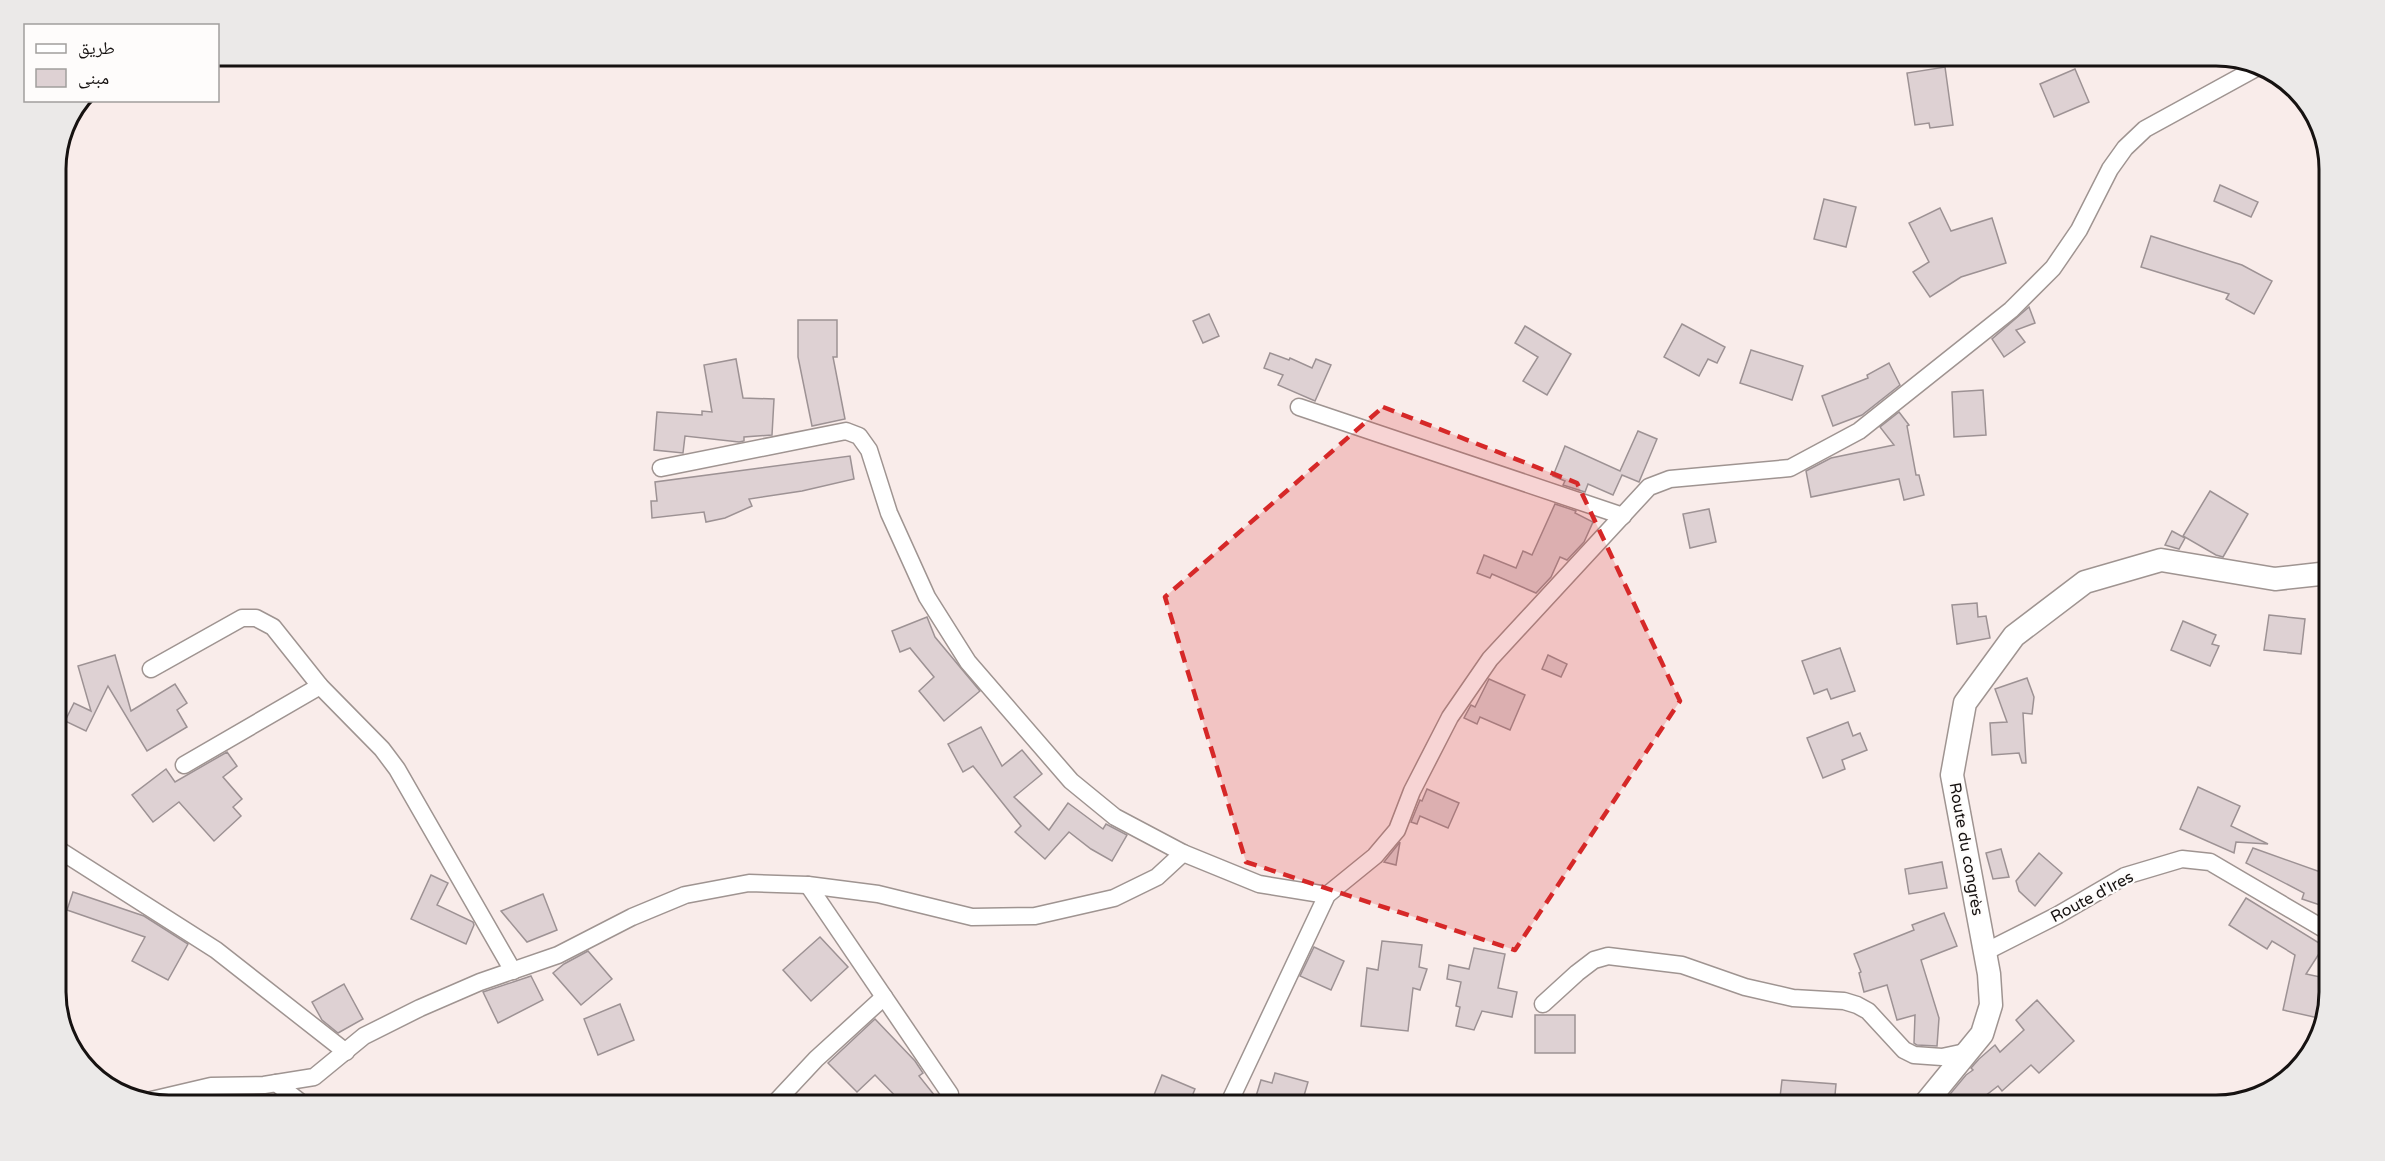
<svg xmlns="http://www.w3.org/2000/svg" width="2385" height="1161" font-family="'Varela Round','Noto Naskh Arabic',sans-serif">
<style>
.building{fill:#ded1d3;stroke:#9d9294;stroke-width:1.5}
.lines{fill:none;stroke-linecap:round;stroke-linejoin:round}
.street-casing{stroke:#9f9491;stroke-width:19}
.secondary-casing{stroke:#9f9491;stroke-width:25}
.street{stroke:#fff;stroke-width:16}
.secondary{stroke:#fff;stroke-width:22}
.marked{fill:#d62828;fill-opacity:0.2;stroke:#d62828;stroke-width:4.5;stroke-dasharray:12 8;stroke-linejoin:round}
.labels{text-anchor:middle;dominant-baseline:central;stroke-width:4.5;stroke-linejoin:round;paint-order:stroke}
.street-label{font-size:16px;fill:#161211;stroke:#fefcfb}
.rim{fill:none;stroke:#161211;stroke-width:3}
</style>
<rect width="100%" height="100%" fill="#f9ecea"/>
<g class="building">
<polygon points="1945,67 1953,125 1930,128 1929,123 1915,125 1907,73"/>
<polygon points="2075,69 2089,102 2054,117 2040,84"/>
<polygon points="2220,185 2258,202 2251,217 2214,201"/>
<polygon points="1824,199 1856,207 1846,247 1814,239"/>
<polygon points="1940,208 1951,231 1992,218 2006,263 1961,277 1930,297 1913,272 1929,262 1909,223"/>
<polygon points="2151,236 2242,265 2272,281 2254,314 2226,299 2229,294 2141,267"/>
<polygon points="2029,307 2035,323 2016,330 2025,342 2004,357 1992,339"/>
<polygon points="1209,314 1219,336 1203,343 1193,321"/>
<polygon points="798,320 837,320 837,357 833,357 845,419 812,426 798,357"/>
<polygon points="1682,324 1725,347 1717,363 1708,359 1699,376 1664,357"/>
<polygon points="1525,326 1571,354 1547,395 1523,381 1538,357 1515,343"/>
<polygon points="1751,350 1803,366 1792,400 1740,383"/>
<polygon points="1270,353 1289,360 1290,358 1312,368 1316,359 1331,365 1315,401 1278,385 1283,375 1264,368"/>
<polygon points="736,359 743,398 774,399 772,435 744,437 744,441 739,442 685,436 683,453 654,450 657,412 702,415 702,411 712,412 704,365"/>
<polygon points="1889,363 1900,385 1862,415 1833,426 1822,396 1868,378 1867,375"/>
<polygon points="1983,390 1986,435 1954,437 1952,392"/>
<polygon points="1899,412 1909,425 1907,426 1916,475 1919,475 1924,495 1904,500 1899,479 1811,497 1806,471 1831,458 1894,445 1880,427"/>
<polygon points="1638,431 1657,439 1639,482 1622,475 1613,495 1588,484 1585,492 1563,485 1565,481 1553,476 1565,446 1620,471"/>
<polygon points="850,456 854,479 802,491 749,499 752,506 725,518 706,522 704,512 652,518 651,501 657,501 655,482"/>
<polygon points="2210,491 2248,514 2223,557 2216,555 2183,536"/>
<polygon points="1555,504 1576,511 1575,513 1593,522 1584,542 1567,560 1560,557 1551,577 1536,593 1492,574 1490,578 1477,573 1484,555 1516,568 1523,551 1532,555"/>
<polygon points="1709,509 1716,542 1690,548 1683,514"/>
<polygon points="2172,531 2185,538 2179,549 2165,545"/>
<polygon points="1977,603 1978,617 1986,616 1990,638 1957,644 1952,605"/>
<polygon points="2269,615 2305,619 2301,654 2264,650"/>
<polygon points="927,617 935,637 980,691 944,721 919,691 934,677 910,648 900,652 892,631"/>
<polygon points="2183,621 2216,635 2212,644 2219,646 2210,666 2171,650"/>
<polygon points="1840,648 1855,691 1831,699 1827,689 1814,694 1802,661"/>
<polygon points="115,655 131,711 175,684 187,703 177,710 187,727 147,751 108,686 86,731 65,721 74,703 91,711 78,666"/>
<polygon points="1548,655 1567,664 1561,677 1542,669"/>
<polygon points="2027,678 2034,697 2032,714 2023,713 2026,763 2022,763 2019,753 1992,755 1990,723 2007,722 1995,689"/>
<polygon points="1489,679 1525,695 1510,730 1480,717 1477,724 1464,718 1471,705 1475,707"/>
<polygon points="1848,722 1853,736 1860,733 1867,750 1842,760 1845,769 1823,778 1807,738"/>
<polygon points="981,727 1002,766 1022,750 1042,774 1014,797 1049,830 1068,803 1103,829 1106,824 1127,835 1112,861 1091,849 1069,832 1045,859 1015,832 1021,826 973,766 963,772 948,744"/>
<polygon points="227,752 237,766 223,777 242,799 233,807 241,816 214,841 179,802 153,822 132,795 166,769 175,782"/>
<polygon points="2198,787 2240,806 2231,826 2268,844 2236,842 2234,853 2180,829"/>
<polygon points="1427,789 1459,803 1448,828 1420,816 1417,824 1411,822 1420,800 1422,801"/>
<polygon points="1400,842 1396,865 1384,862"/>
<polygon points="2253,848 2329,875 2329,908 2302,899 2304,893 2246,863"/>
<polygon points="2001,849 2009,877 1993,879 1986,853"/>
<polygon points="2039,853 2062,873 2035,906 2019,891 2016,881"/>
<polygon points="1942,862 1947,888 1909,894 1905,869"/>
<polygon points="431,875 448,883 437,905 473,922 474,925 466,944 411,919"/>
<polygon points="73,892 144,916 188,944 168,980 132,961 145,937 67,910"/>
<polygon points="543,894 557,930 527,942 501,911"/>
<polygon points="2246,898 2324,946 2306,974 2330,979 2330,992 2323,1019 2283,1010 2295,955 2272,941 2267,949 2229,925"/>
<polygon points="1944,913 1957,946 1921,960 1939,1018 1937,1046 1917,1045 1914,1043 1915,1015 1897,1020 1887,985 1864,992 1859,973 1861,972 1854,954 1914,930 1912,925"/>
<polygon points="820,937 848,967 811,1001 783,970"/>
<polygon points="1382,941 1422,945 1419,967 1427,969 1420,990 1413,988 1408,1031 1361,1026 1367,968 1378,970"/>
<polygon points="1314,947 1344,961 1331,990 1300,976"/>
<polygon points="1474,948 1505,954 1498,988 1517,992 1512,1017 1482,1011 1474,1030 1456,1026 1460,1007 1456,1006 1461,982 1447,979 1449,965 1469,969"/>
<polygon points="588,951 612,979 581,1005 553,973 564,964"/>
<polygon points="531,976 543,1000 498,1023 483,992"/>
<polygon points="344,984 363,1019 338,1033 322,1020 312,1002"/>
<polygon points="2037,1000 2074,1041 2039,1073 2031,1065 2002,1091 1998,1086 1972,1106 1951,1106 1946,1099 1966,1075 1973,1070 1971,1068 1979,1059 1995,1045 2000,1052 2024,1030 2016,1020"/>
<polygon points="620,1004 634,1040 598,1055 584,1019"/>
<rect x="1535" y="1015" width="40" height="38"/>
<polygon points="875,1019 915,1061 923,1073 919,1076 943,1106 905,1106 875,1075 857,1092 828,1063"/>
<polygon points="1275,1073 1308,1082 1301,1106 1253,1106 1261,1080 1272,1083"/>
<polygon points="1162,1075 1195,1089 1188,1106 1167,1106 1152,1100"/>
<polygon points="1782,1080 1836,1084 1834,1106 1779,1106"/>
</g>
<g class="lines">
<defs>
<g id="street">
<polyline points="1299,407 1623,516"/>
<polyline points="661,468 846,431 859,436 869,450 889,513 927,597 968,662 1071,781 1115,817 1183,853 1259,884 1327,895"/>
<polyline points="151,669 242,618 256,618 273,627 320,686 382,749 397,769 513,971"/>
<polyline points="184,765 320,686"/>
<polyline points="56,848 216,950 346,1052"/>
<polyline points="808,885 950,1094"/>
<polyline points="1985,952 2058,915 2125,876 2182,859 2210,862 2329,932"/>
<polyline points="1543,1004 1577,973 1594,960 1608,956 1682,965 1745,987 1793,998 1844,1001 1857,1005 1868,1011 1904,1050 1914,1055 1942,1057 1970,1051"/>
<polyline points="276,1083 304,1105"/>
<polyline points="147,1101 211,1086 264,1085 314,1077 364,1036 420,1008 480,982 558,955 632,917 685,895 749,883 808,885 878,894 972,917 1035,916 1114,898 1157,877 1183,853"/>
<polyline points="773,1105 816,1059 884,997"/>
<polyline points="1228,1105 1327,895 1375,856 1397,830 1412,791 1450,717 1490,659 1649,487 1670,479 1790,468 1859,431 2011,310 2053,268 2079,230 2110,169 2125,148 2145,129 2260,66"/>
</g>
<polyline id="secondary" points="1924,1105 1982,1034 1991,1005 1989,974 1952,775 1965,703 2014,636 2085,582 2161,560 2275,579 2329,573"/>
</defs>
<use href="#street" class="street-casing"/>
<use href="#secondary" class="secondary-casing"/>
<use href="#street" class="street"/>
<use href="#secondary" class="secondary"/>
</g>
<path class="marked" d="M1383 407 1577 483 1680 701 1515 950 1246 862 1165 597Z"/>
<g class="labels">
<g class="street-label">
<text transform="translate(1966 849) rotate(80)">Route du congrès</text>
<text transform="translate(2092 897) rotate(-28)">Route d'Ires</text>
</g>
</g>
<path d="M0 0H2385V1161H0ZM169 66H2216A103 103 0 0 1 2319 169V992A103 103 0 0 1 2216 1095H169A103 103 0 0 1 66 992V169A103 103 0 0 1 169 66Z" fill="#ebe9e8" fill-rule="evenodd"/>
<path class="rim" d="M169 66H2216A103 103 0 0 1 2319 169V992A103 103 0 0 1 2216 1095H169A103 103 0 0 1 66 992V169A103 103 0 0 1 169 66Z"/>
<rect x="24" y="24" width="195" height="78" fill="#fefcfb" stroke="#a19e9d" stroke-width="1.5"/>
<rect x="36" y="44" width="30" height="9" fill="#ffffff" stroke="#a19e9d" stroke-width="1.5"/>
<text x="78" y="54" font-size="18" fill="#161211">طريق</text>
<rect x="36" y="69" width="30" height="18" fill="#ded1d3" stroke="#a19e9d" stroke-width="1.5"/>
<text x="78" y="84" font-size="18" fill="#161211">مبنى</text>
</svg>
